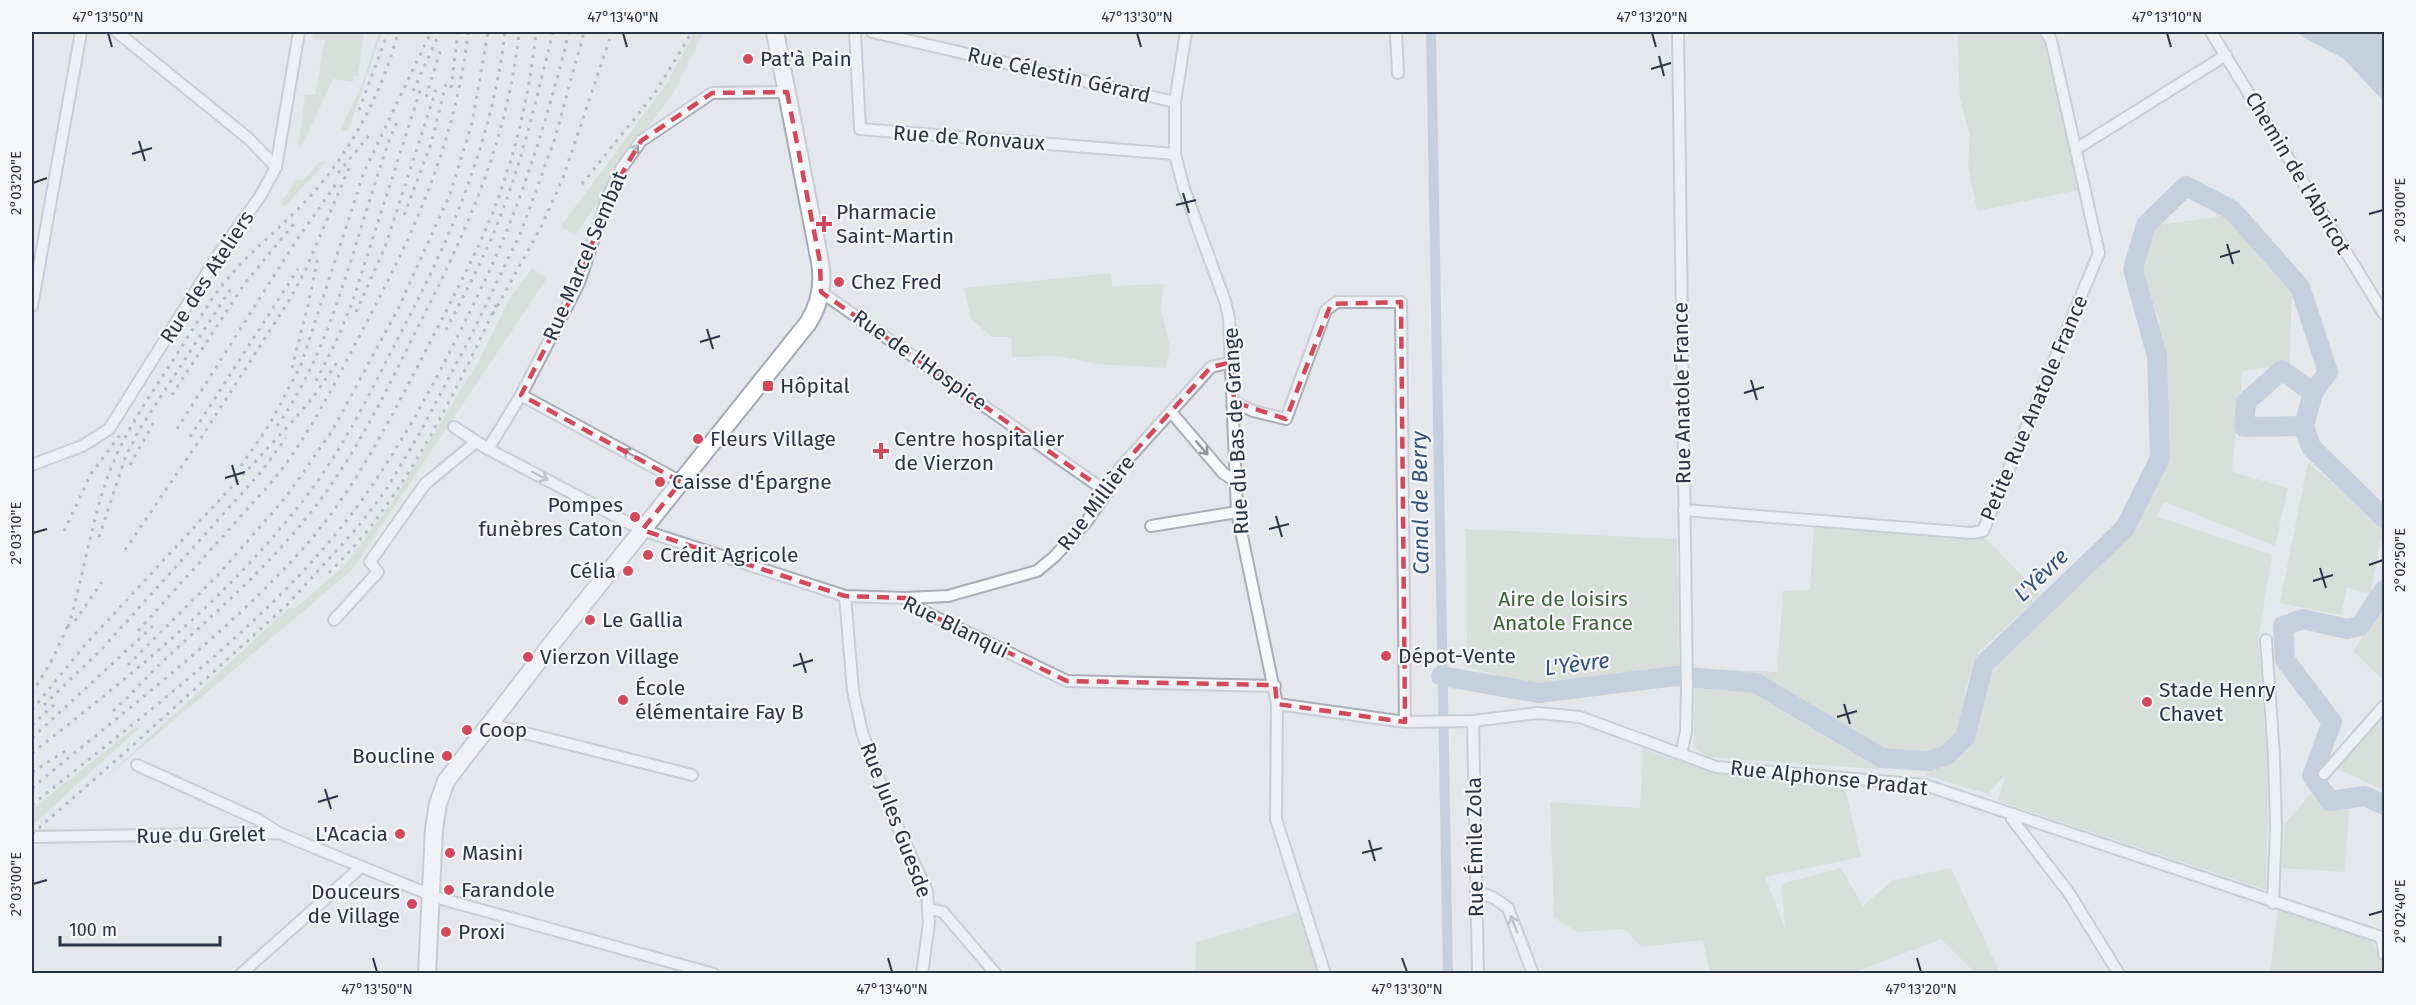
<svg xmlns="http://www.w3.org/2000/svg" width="2416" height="1005" font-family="'Fira Sans',sans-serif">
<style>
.green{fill:#c9d6c5}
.water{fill:#9fb4cc}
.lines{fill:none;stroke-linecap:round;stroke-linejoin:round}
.canal{stroke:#9fb4cc;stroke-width:10}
.river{stroke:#9fb4cc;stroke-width:20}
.minor-casing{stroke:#a9aeb7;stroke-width:14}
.primary-casing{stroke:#a3abb8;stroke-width:20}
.minor{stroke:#f7f8fa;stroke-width:10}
.primary{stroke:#fff;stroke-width:16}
.rail{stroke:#7d8696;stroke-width:3;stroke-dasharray:3 6;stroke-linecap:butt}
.oneway{stroke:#9196a0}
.marked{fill:none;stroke:#d1495b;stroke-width:4.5;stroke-dasharray:12 8;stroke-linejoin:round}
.ticks{fill:none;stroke:#2b3445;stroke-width:2}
.poi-dot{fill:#d1495b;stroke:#f4f6f9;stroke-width:2}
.labels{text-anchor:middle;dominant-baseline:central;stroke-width:4.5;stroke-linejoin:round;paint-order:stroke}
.poi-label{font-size:21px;fill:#2b3445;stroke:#f4f6f9;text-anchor:start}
.street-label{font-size:21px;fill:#2b3445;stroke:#f4f6f9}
.park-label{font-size:21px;fill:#3f6138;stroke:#f4f6f9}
.water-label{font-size:22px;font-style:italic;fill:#34527a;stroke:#f4f6f9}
.neatline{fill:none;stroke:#2b3445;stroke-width:2}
.ticks-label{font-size:15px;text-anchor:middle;fill:#2b3445}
</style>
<rect width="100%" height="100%" fill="#e4e7ec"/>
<g class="green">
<polygon points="314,32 364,32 358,76 353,76 353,82 333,79 301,148 298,147 305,95 315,95 325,40 312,38"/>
<polygon points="379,32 382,32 348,131 340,131 362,84"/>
<polygon points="694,32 704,32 673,94 644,132 575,236 561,226 668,82"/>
<polygon points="1957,32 2043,32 2049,41 2084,189 1977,211 1968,165 1970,136 1960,99"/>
<polygon points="320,161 326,162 284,207 281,202 297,180 303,180"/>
<polygon points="2228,215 2292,284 2290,364 2243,371 2232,472 2288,488 2275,546 2165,502 2156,516 2272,555 2258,640 2268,764 2266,890 1998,801 2006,774 1988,794 1925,775 1966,741 1982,692 2002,655 2131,528 2159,475 2167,443 2164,357 2159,318 2140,278 2153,226"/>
<polygon points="532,268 547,278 352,570 103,780 289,608 295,608 345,565 391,504 478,362 510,298"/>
<polygon points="1111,273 1112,286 1164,284 1161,309 1170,347 1166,368 1097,364 1059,356 1012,357 1011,337 992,337 971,319 964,288"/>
<polygon points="2308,463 2384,524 2370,595 2347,587 2341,615 2280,603"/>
<polygon points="1814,525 1986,538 2041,596 1979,651 1966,687 1960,733 1951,743 1930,753 1904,750 1878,769 1706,757 1694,746 1695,668 1777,672 1783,591 1810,590"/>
<polygon points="1466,529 1677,539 1679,661 1682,665 1565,690 1506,678 1462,665 1467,658"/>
<polygon points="2384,604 2384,681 2353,651"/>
<polygon points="2384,703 2384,790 2328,765"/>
<polygon points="137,726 141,726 32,826 32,809"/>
<polygon points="1643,749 1713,773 1844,783 1861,857 1765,877 1785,928 1781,884 1841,868 1863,906 1893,880 1951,868 2000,973 1975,973 1941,939 1853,973 1710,973 1703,940 1641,947 1625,929 1578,932 1554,918 1550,802 1640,808"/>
<polygon points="2311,793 2320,805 2349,810 2345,872 2281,868 2285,824"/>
<polygon points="2278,907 2370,940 2384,959 2384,973 2270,974"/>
<polygon points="1300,912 1320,974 1195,974 1196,942"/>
</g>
<polygon class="water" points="2296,32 2384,32 2384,102 2344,59 2301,36"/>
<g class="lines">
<polyline class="canal" points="1431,32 1448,974"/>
<g class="river">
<polyline points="2304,426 2244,427 2246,402 2282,370 2313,393"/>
<polyline points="2384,590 2360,626 2347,629 2303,619 2283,626 2285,660 2332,722 2312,776 2330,801 2365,796 2384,805"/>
<polyline points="1441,676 1539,693 1675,676 1756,683 1882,758 1929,761 1947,755 1965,737 1984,664 2125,528 2160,458 2157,356 2133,269 2146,225 2186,186 2232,210 2300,287 2328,372 2313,393 2304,426 2311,447 2384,518"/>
</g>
<defs>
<g id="minor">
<polyline points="117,32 249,139 276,167"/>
<polyline points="855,32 860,129 1175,154"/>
<polyline points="872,32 1175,102"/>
<polyline points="1186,32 1175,102 1175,154 1184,189 1225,301 1229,318 1237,512 1277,704 1276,819 1325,974"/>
<polyline points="1396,32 1398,73"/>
<polyline points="1678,32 1687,689 1686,732 1681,754"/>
<polyline points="2211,32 2384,314"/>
<polyline points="2076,149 2226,55"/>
<polyline points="821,292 1107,492"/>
<polyline points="32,306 81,32"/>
<polyline points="521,395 681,482"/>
<polyline points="1234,402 1253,411 1286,419 1326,310 1337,302 1401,302 1405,722"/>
<polyline points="1171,412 1223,473 1229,477 1237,479"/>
<polyline points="454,427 488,449 642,530 845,596 905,598 923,611 1067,681 1275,686"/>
<polyline points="488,449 521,395 579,283 607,199 621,169 641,141 712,93 787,92"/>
<polyline points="32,465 82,446 109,429 219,254 261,195 276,167 299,32"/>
<polyline points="1684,510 1972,533 1983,531 2099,253 2051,40 2046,32"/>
<polyline points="1151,526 1237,512"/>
<polyline points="845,596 853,691 862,732 890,810 927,891 929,923 922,974"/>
<polyline points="905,598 948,596 1037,571 1054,557 1087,521 1107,492 1120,468 1211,367 1232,362"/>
<polyline points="334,620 378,572 370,562 425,484 476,442"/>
<polyline points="2266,640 2274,756 2276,828 2273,903"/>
<polyline points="1277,704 1405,722 1473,721 1538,713 1580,717 1716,767 1925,785 2384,938"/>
<polyline points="1473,721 1478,974"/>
<polyline points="489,724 692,775"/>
<polyline points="137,765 259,820 279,833"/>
<polyline points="2324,774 2384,706"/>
<polyline points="2014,814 2012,819 2069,893 2119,974"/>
<polyline points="32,837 279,833 438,898 714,974"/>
<polyline points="1476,891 1494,898 1508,908 1533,974"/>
<polyline points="930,909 943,912 996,974"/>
<polyline points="2382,939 2384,954"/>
<polyline points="241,974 361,867"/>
</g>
<path id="primary" d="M427 974 434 829 438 804 446 781 553 642 808 323C820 304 824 285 820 262L775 32"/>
</defs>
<use href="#minor" class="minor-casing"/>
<use href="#primary" class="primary-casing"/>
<use href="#minor" class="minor"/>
<use href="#primary" class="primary"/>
<g class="rail">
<polyline points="451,88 458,32"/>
<polyline points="413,91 440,32"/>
<polyline points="426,97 442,46"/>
<polyline points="359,110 388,32"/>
<polyline points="338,173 372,132"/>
<polyline points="582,184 655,93 692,32"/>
<polyline points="404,215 431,144 446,84"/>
<polyline points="356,312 385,247 436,90"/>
<polyline points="493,314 541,227 563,178 612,32"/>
<path d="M446 330C466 291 488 251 503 209 525 152 538 91 553 32"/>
<polyline points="292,368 308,305 318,257"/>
<polyline points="316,381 336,342 352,303 422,85"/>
<polyline points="172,395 245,283 297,220"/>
<path d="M277 426C325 358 345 278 370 199 379 172 386 144 399 118"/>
<polyline points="177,429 296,241 336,184"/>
<polyline points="190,437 298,269"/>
<polyline points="130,465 154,422"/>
<polyline points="241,466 268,427 301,365 364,172 431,32"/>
<polyline points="64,531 91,474 120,435"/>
<polyline points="99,537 125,458 139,430 232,287"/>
<polyline points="125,550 203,435 290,299 305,271 350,166"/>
<path d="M329 573C347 554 365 536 380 514 425 454 465 373 496 305"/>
<polyline points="75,621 102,582"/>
<path d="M68 627C83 579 90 527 107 479 121 438 145 403 168 368 183 345 197 322 212 299 239 260 271 237 303 204 348 157 382 95 398 32"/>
<path d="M138 631 276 477C310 433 334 385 360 335 412 237 456 143 468 32"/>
<polyline points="51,662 70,621"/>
<polyline points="128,665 218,575 286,497 332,431 398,309 450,194 472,123 488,32"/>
<polyline points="32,693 55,655"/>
<polyline points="44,705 101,650 261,472 286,438"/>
<polyline points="32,710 85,645 291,423 314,396 338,361"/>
<path d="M113 711C129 697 143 681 158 666 211 616 266 570 311 512 353 459 383 398 413 337 464 236 507 146 519 32"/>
<polyline points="32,725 55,704"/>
<polyline points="32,738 153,626"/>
<path d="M32 753C133 674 237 591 314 486 352 434 379 374 409 317 456 226 493 134 505 32"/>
<polyline points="32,772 67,750"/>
<path d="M32 788C123 712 220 640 300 552 351 496 383 432 418 366 444 314 473 263 494 209 516 153 530 92 536 32"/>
<path d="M32 805C127 728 235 648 317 556 367 500 405 437 440 371 463 326 486 281 505 235 532 169 552 101 569 32"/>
<polyline points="32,834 131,747 287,605 357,528 386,490 418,436 470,338 521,232 555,138 584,32"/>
</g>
</g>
<defs><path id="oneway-shaft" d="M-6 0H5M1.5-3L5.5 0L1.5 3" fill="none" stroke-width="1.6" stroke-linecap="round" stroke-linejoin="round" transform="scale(1.5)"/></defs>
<g class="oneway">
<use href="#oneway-shaft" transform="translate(633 152) rotate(-55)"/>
<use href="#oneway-shaft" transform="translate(1202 448) rotate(49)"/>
<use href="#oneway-shaft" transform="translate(630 454) rotate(-151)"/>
<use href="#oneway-shaft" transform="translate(540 476) rotate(28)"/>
<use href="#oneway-shaft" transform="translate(1514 924) rotate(-111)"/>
</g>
<path d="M0 0H2416V1005H0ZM787 92 820 262 821 292 1107 492 1120 468 1211 367 1232 362 1234 402 1286 419 1331 304 1401 302 1405 722 1277 704 1275 685 1067 681 923 611 905 598 845 596 642 530 681 482 521 395 579 283 607 199 641 141 712 93Z" fill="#e4e7ec" fill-opacity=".55" fill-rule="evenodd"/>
<path class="marked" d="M787 92 820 262 821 292 1107 492 1120 468 1211 367 1232 362 1234 402 1286 419 1331 304 1401 302 1405 722 1277 704 1275 685 1067 681 923 611 905 598 845 596 642 530 681 482 521 395 579 283 607 199 641 141 712 93Z"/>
<path class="ticks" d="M108 33 112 47M623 33 627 47M1137 33 1141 47M1652 33 1656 47M2167 33 2171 47M1659 56 1664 76M1651 69 1671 63M139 141 145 161M132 154 152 148M33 183 47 178M1183 193 1189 213M1176 205 1196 200M2369 214 2383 210M2227 244 2233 264M2220 257 2240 251M707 329 713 349M700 342 720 336M1751 380 1757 400M1744 393 1764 387M232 465 238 485M225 478 245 472M1276 516 1282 537M1269 529 1289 524M33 533 47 529M2369 565 2383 560M2320 568 2326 588M2313 581 2333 575M800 653 806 673M793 666 813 660M1844 704 1850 724M1837 717 1857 711M325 789 331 809M318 802 338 796M1369 840 1375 861M1362 853 1382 848M33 884 47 880M2369 915 2383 911M373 958 377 972M888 958 892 972M1402 958 1407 972M1917 958 1921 972"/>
<g class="poi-dot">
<circle cx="748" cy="59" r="6"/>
<path d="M821 215h6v6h6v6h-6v6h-6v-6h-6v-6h6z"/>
<circle cx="839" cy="282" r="6"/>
<rect x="762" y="380" width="12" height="12" rx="3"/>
<circle cx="698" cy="439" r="6"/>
<path d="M878 442h6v6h6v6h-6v6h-6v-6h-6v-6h6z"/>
<circle cx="660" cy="482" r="6"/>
<circle cx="635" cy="517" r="6"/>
<circle cx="648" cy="555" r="6"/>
<circle cx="628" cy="571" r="6"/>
<circle cx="590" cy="620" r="6"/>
<circle cx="1386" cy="656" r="6"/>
<circle cx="528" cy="657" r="6"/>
<circle cx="623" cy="700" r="6"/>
<circle cx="2147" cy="702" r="6"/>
<circle cx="467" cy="730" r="6"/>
<circle cx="447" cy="756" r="6"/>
<circle cx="400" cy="834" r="6"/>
<circle cx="450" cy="853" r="6"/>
<circle cx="449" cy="890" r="6"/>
<circle cx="412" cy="904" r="6"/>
<circle cx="446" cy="932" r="6"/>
</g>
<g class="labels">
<g class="poi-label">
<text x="760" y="59">Pat'à Pain</text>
<text x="836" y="212">Pharmacie<tspan x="836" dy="24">Saint-Martin</tspan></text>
<text x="851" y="282">Chez Fred</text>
<text x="780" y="386">Hôpital</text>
<text x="710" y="439">Fleurs Village</text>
<text x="894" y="439">Centre hospitalier<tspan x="894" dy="24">de Vierzon</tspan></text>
<text x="672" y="482">Caisse d'Épargne</text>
<text x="623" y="505" text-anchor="end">Pompes<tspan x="623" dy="24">funèbres Caton</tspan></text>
<text x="660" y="555">Crédit Agricole</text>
<text x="616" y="571" text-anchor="end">Célia</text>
<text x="602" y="620">Le Gallia</text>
<text x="1398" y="656">Dépot-Vente</text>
<text x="540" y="657">Vierzon Village</text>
<text x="635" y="688">École<tspan x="635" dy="24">élémentaire Fay B</tspan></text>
<text x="2159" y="690">Stade Henry<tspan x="2159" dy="24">Chavet</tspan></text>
<text x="479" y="730">Coop</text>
<text x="435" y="756" text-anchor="end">Boucline</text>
<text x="388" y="834" text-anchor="end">L'Acacia</text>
<text x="462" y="853">Masini</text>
<text x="461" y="890">Farandole</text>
<text x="400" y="892" text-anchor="end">Douceurs<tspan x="400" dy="24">de Village</tspan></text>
<text x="458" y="932">Proxi</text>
</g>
<g class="street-label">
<text transform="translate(1059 75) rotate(13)">Rue Célestin Gérard</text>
<text transform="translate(969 138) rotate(4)">Rue de Ronvaux</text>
<text transform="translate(2298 173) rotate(59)">Chemin de l'Abricot</text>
<text transform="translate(585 256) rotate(-67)">Rue Marcel Sembat</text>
<text transform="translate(207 277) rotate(-57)">Rue des Ateliers</text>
<text transform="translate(920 360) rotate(35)">Rue de l'Hospice</text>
<text transform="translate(1682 393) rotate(-91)">Rue Anatole France</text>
<text transform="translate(2034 408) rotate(-67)">Petite Rue Anatole France</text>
<text transform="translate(1236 431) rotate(-93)">Rue du Bas de Grange</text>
<text transform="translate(1096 503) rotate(-53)">Rue Millière</text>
<text transform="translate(956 627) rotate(26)">Rue Blanqui</text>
<text transform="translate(1829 778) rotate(6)">Rue Alphonse Pradat</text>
<text transform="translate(896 820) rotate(69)">Rue Jules Guesde</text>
<text transform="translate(201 835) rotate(-1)">Rue du Grelet</text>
<text transform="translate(1475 847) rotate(-91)">Rue Émile Zola</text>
</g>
<g class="park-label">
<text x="1563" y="599">Aire de loisirs<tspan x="1563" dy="24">Anatole France</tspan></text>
</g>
<g class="water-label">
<text transform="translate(1420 503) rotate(-91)">Canal de Berry</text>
<text transform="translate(2041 575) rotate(-44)">L'Yèvre</text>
<text transform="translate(1577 664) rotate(-7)">L'Yèvre</text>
</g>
</g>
<rect width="2416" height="1005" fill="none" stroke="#f4f6f9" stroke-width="66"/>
<path d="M60 936v9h160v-9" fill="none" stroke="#2b3445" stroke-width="3"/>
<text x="69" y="936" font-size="18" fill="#2b3445" stroke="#f4f6f9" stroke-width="4.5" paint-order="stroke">100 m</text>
<rect x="33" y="33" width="2350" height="939" class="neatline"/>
<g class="ticks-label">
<text x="108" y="22">47°13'50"N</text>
<text x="623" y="22">47°13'40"N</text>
<text x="1137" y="22">47°13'30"N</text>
<text x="1652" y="22">47°13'20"N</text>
<text x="2167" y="22">47°13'10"N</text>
<text transform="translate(16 183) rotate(-90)" y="5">2°03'20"E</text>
<text transform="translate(2400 210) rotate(-90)" y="5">2°03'00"E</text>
<text transform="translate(16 533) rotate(-90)" y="5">2°03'10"E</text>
<text transform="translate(2400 560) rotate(-90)" y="5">2°02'50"E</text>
<text transform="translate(16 884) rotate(-90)" y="5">2°03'00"E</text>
<text transform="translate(2400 911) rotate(-90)" y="5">2°02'40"E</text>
<text x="377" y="994">47°13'50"N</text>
<text x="892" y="994">47°13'40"N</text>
<text x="1407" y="994">47°13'30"N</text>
<text x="1921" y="994">47°13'20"N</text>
</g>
</svg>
